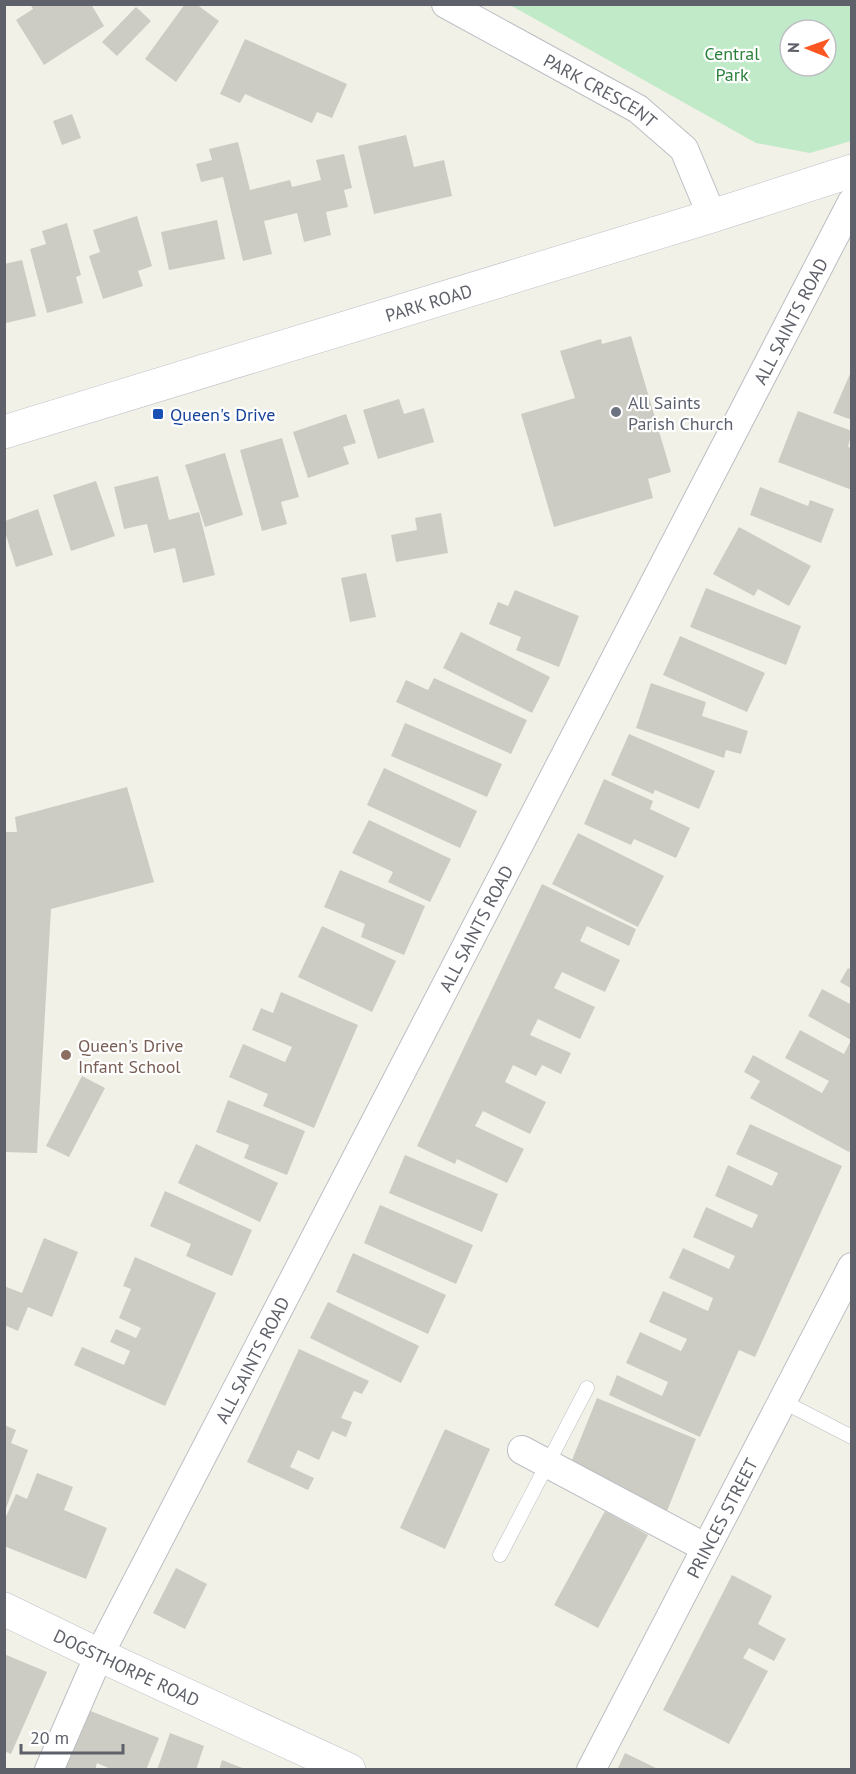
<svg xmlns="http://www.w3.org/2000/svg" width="856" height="1774" font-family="'PT Sans',sans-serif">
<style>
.green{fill:#c1ebc8;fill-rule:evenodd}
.building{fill:#cdccc4}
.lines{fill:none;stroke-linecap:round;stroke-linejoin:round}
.lane-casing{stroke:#bbbec3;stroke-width:15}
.street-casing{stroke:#bbbec3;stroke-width:30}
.secondary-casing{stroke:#bfc1c9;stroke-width:34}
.lane{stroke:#fff;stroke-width:14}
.street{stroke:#fff;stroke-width:28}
.secondary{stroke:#fff;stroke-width:33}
.worship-dot{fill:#6b7280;stroke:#fff;stroke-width:2}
.transit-dot{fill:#1a4fb4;stroke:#fff;stroke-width:2}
.education-dot{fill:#8d6e63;stroke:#fff;stroke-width:2}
.labels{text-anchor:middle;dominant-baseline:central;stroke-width:4.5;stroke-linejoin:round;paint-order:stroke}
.park-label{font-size:18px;fill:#2b823c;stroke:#fff}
.street-label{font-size:18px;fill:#5e6169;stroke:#fff}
.worship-label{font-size:18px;fill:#5b616d;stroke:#fff;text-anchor:start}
.transit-label{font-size:18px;fill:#164399;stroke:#fff;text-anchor:start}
.education-label{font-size:18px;fill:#785e54;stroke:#fff;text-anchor:start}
</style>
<rect width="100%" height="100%" fill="#f2f1e7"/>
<path class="green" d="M510 5H851V141L810 153 756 143ZM790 30H826V66H790Z"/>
<g class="building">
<polygon points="30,4 91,4 104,26 44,65 16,20 33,9"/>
<polygon points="185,4 196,4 219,21 176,82 145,59"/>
<polygon points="136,7 151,21 117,56 102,42"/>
<polygon points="245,39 347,84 332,118 317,112 312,123 245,94 240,103 220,94"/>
<polygon points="72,114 81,138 62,145 53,121"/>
<polygon points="406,135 414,167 444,160 452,196 374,214 358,146"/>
<polygon points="238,142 250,190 290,180 292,187 321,180 316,160 344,154 352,188 344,190 348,207 326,212 331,235 304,242 297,213 264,221 272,254 243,261 223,177 201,182 196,164 212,160 209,149"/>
<polygon points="137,216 152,266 138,271 143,286 103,299 89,256 100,252 93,230"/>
<polygon points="217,220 225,259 169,270 161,232"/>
<polygon points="67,223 81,275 76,277 83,303 47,313 30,249 46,244 42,231"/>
<polygon points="22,260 36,316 6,323 4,264"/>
<polygon points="631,336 671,472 648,479 653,498 554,527 521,414 575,398 560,351 601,339 602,344"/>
<polygon points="850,374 852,374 852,420 833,413"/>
<polygon points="399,399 404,414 424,408 434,442 378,459 363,410"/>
<polygon points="798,411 852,431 848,447 852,448 852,490 778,462"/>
<polygon points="346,414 356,443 343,447 349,464 308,478 293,432"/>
<polygon points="282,438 299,497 281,502 287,524 262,531 240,450"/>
<polygon points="225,453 243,515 205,527 185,465"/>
<polygon points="158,476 169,520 199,512 215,575 183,583 175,548 154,553 147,524 124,529 114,487"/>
<polygon points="96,481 115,536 71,551 53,495"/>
<polygon points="760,487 808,506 810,500 834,509 821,543 750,515"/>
<polygon points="38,509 53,555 16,567 5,532 5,521"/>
<polygon points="441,513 448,553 396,562 391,535 417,530 415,518"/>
<polygon points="739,527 811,566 789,606 758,589 754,596 713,574"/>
<polygon points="366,573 376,617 350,622 341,578"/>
<polygon points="706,588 801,626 786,665 690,627"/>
<polygon points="515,590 579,616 559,667 516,650 521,637 489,624 498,602 508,606"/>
<polygon points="461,632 550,677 532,713 443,668"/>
<polygon points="680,636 765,673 747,712 663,675"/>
<polygon points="434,678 527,720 511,754 396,702 406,680 428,690"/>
<polygon points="651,683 706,702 702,716 748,731 741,754 726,750 724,758 636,728"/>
<polygon points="405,723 502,764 487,797 391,756"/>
<polygon points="629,734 715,771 699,809 655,790 653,794 611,775"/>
<polygon points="384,768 477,811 460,848 367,805"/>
<polygon points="604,779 653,801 650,809 690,828 676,858 634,839 631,845 584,824"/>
<polygon points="127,787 154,882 51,909 37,1153 4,1152 4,832 17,832 15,817"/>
<polygon points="369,820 451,859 430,902 388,882 393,872 352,853"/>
<polygon points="578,833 664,876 638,927 552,884"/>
<polygon points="340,870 425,906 404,955 361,937 365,924 324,907"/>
<polygon points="542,884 636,929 629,946 587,926 580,941 620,960 605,992 562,972 554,988 595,1007 580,1039 538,1019 530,1035 571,1053 561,1074 542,1065 536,1076 513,1065 505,1082 546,1102 530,1134 483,1111 475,1126 524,1149 507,1183 457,1159 455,1164 417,1146"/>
<polygon points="322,926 396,961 372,1012 298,977"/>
<polygon points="848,968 852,970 852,989 840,982"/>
<polygon points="822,989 852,1005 852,1147 849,1152 750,1098 760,1081 744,1072 753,1055 822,1093 829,1081 785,1058 800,1030 844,1054 851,1040 808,1016"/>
<polygon points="281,992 358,1025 314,1128 263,1106 268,1094 229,1077 243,1044 285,1062 292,1047 252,1030 261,1008 273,1013"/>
<polygon points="82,1076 105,1088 69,1157 46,1146"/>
<polygon points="228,1100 305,1131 287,1175 244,1158 249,1145 216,1132"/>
<polygon points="750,1124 842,1166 755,1357 739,1350 700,1437 609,1395 617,1375 662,1396 668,1382 626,1363 640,1332 681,1351 687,1339 649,1322 663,1291 708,1311 713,1298 669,1278 683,1248 729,1269 735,1256 693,1237 706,1207 752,1228 758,1215 715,1196 728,1165 772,1186 778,1173 736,1154"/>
<polygon points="196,1144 278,1183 260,1222 178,1183"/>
<polygon points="405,1155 498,1194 482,1232 389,1193"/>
<polygon points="165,1191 252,1230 232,1276 186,1256 191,1244 150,1226"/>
<polygon points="380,1205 473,1245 456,1284 364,1243"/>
<polygon points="44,1238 78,1252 52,1317 28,1307 18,1331 4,1325 4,1286 22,1293"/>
<polygon points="353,1253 446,1295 428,1334 336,1292"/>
<polygon points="135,1257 216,1293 165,1406 74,1365 82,1347 124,1365 130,1351 110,1342 116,1329 136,1338 141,1328 119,1318 131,1289 123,1286"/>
<polygon points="328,1302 419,1346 401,1383 310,1338"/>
<polygon points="299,1349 369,1381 362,1394 354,1391 341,1418 352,1422 346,1437 332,1431 319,1460 298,1450 290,1467 314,1478 308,1490 247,1462"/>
<polygon points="597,1398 696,1439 667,1511 568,1470"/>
<polygon points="4,1425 16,1430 11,1443 28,1450 5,1511"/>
<polygon points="445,1429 490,1449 445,1549 400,1528"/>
<polygon points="37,1473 73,1487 64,1510 107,1528 86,1579 4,1546 4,1521 16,1494 27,1499"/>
<polygon points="605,1511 648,1535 598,1628 554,1605"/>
<polygon points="176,1568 207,1584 185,1629 153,1613"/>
<polygon points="732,1575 772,1596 758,1624 786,1639 774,1661 749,1648 743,1658 768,1671 729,1744 663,1710"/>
<polygon points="4,1654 47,1672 11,1754 4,1751"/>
<polygon points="88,1710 159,1738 146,1770 113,1770 97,1763 95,1770 65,1770"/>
<polygon points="170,1733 204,1746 196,1770 157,1770"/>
<polygon points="625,1753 660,1770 617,1770"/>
<polygon points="222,1760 245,1769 245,1770 219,1770"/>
</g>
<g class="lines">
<defs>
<g id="lane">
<polyline points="782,1401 852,1437"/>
<polyline points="500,1555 587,1388"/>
</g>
<g id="street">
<path id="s1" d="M446 4 638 109 684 149 712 216"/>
<polyline points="522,1450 706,1548"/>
<path id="s2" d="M49 1770 99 1655 852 202"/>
<path id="s3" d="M591 1770 852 1267"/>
</g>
<g id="secondary">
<path id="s4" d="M4 432 712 216 852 171"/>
<path id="s5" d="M4 1609 99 1655 349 1770"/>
</g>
</defs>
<use href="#lane" class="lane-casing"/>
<use href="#street" class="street-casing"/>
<use href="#secondary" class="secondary-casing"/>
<use href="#lane" class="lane"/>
<use href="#street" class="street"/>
<use href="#secondary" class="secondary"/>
</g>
<circle class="worship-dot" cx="616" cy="412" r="6"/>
<rect class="transit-dot" x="152" y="408" width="12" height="12" rx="3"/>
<circle class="education-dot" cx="66" cy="1055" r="6"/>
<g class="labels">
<g class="park-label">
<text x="732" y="53">Central<tspan x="732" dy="21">Park</tspan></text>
</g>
<g class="street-label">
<text stroke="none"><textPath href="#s1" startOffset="177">PARK CRESCENT</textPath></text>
<text stroke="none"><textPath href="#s4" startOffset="444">PARK ROAD</textPath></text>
<text stroke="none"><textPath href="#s2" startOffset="1628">ALL SAINTS ROAD</textPath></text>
<text stroke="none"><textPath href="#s2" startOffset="944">ALL SAINTS ROAD</textPath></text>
<text stroke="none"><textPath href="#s2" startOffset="458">ALL SAINTS ROAD</textPath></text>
<text stroke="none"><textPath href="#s3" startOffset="284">PRINCES STREET</textPath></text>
<text stroke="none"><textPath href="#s5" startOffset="136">DOGSTHORPE ROAD</textPath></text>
</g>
<g class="worship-label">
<text x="628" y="402">All Saints<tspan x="628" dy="21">Parish Church</tspan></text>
</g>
<g class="transit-label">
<text x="170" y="414">Queen's Drive</text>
</g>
<g class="education-label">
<text x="78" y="1045">Queen's Drive<tspan x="78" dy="21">Infant School</tspan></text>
</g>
</g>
<rect width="856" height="1774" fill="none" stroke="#5e6169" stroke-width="12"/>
<g transform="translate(808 48) rotate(271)"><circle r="28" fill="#ffffff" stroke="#bfc0c3" stroke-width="1.5"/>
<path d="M0-4.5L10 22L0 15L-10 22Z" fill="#fc5623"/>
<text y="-9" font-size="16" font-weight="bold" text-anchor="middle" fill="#5e6169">N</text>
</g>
<path d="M21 1744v9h102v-9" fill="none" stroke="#5e6169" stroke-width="3"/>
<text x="30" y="1744" font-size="18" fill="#5e6169" stroke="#ffffff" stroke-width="4.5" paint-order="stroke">20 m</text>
</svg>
